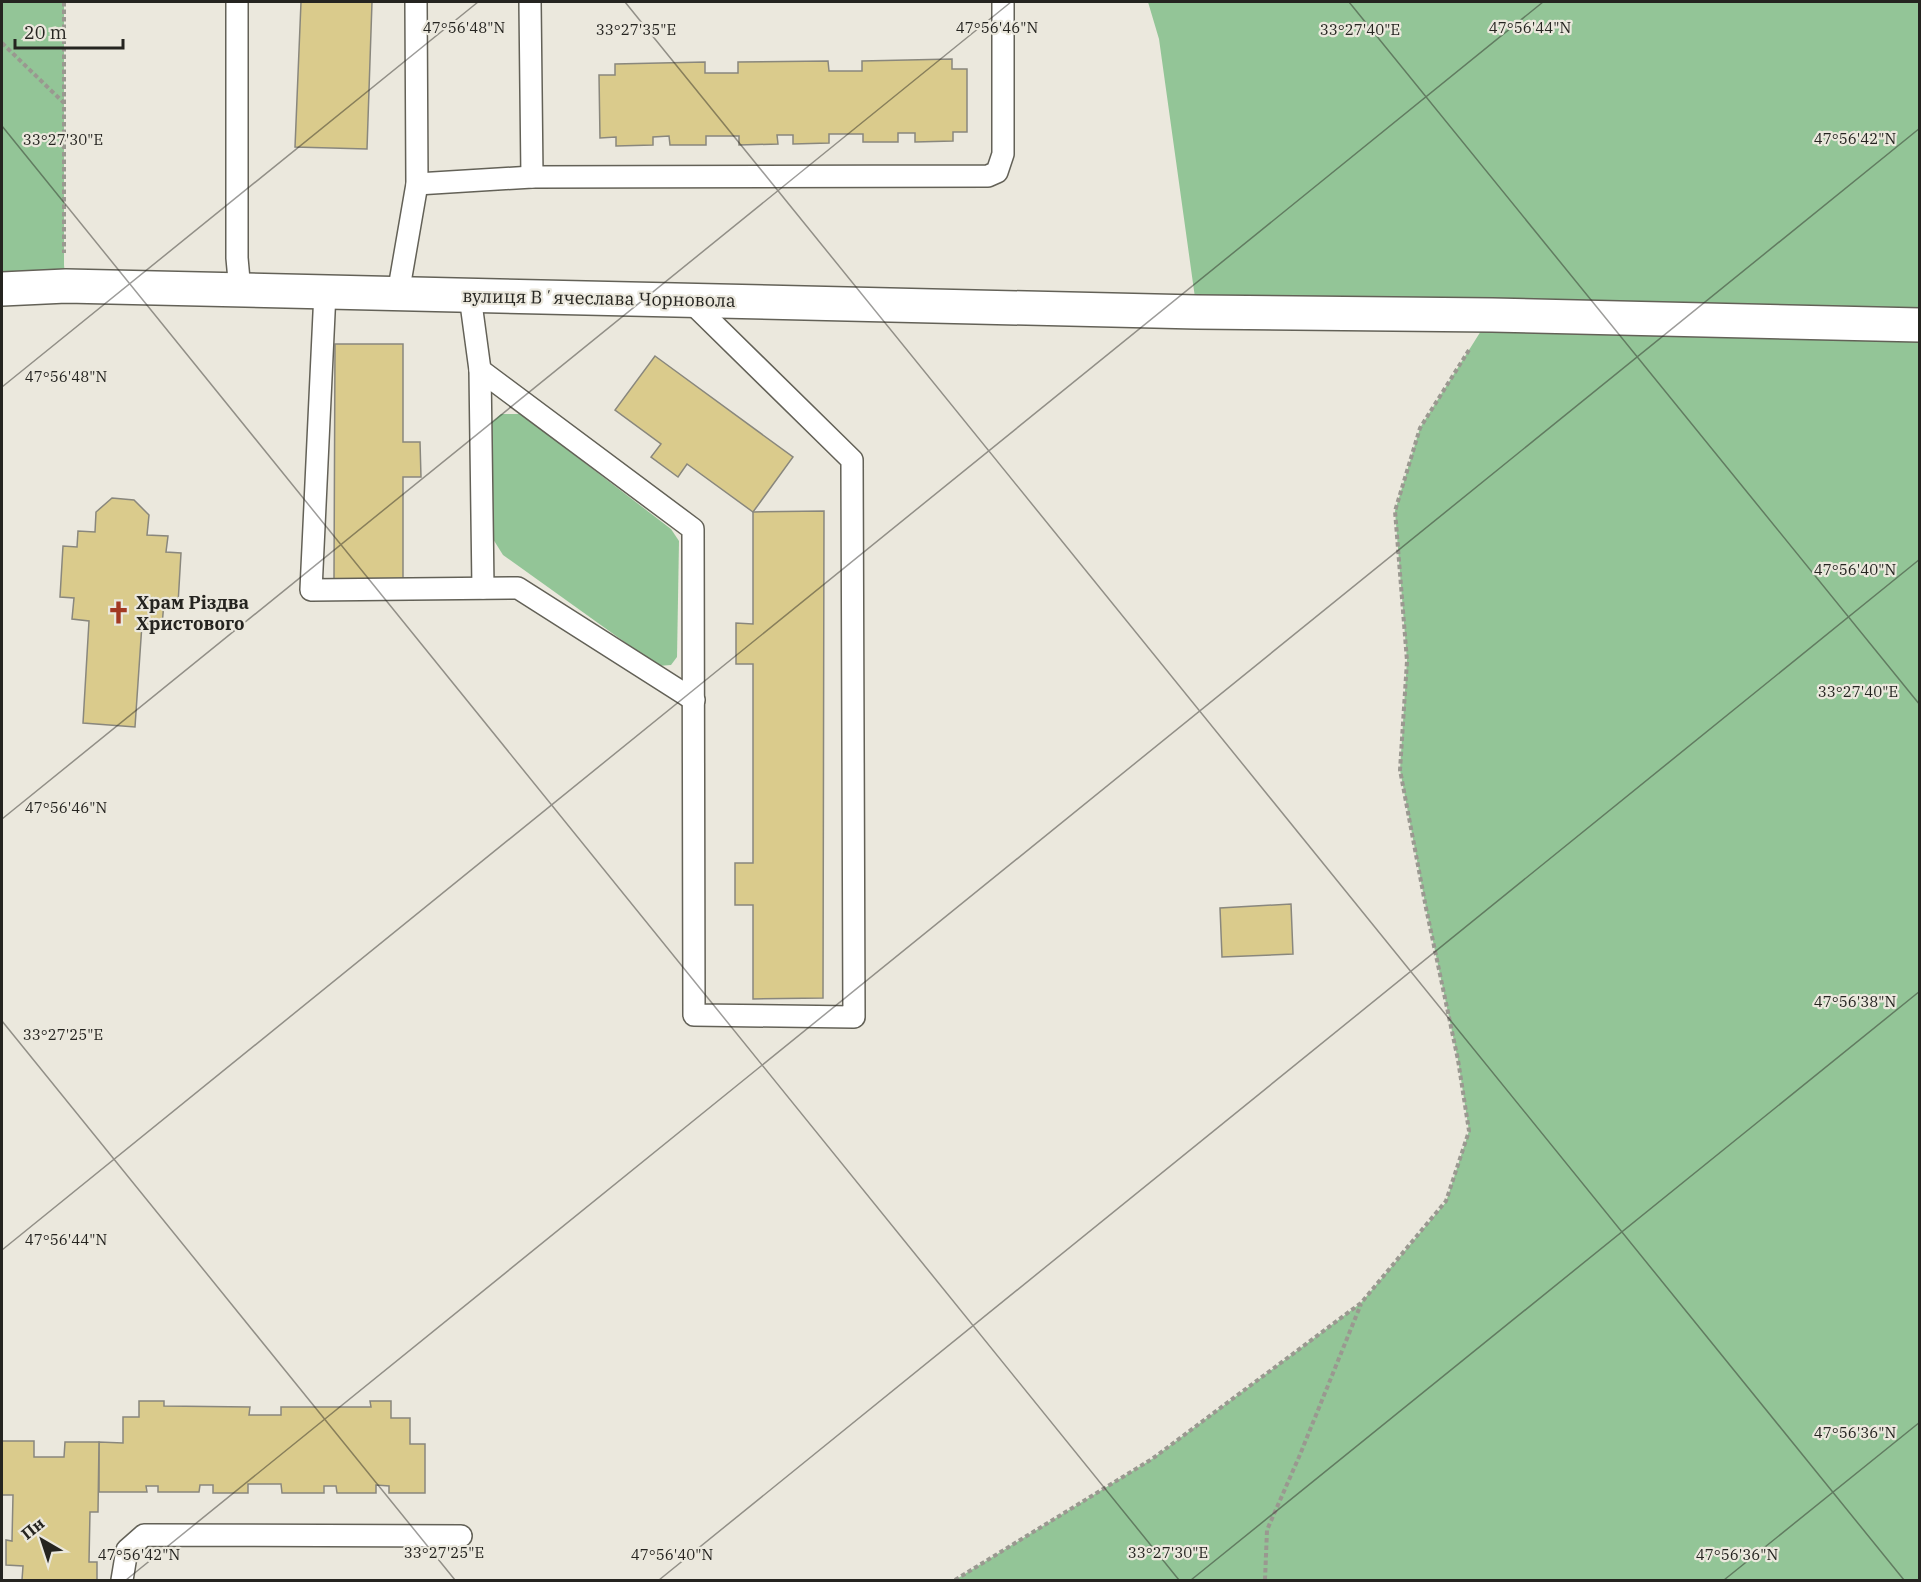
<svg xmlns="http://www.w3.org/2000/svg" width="1921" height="1582" font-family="'IBM Plex Serif',serif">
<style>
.green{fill:#93c597}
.building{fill:#dacb8c;stroke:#89877d;stroke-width:1.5}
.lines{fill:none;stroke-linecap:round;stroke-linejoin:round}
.service-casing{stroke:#636157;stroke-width:24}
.minor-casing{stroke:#636157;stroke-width:36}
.path{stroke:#9a9890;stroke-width:4;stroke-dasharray:4.5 3;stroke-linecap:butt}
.service{stroke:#fff;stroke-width:21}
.minor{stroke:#fff;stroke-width:33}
.ticks{fill:none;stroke:#252420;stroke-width:1.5;stroke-opacity:0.45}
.labels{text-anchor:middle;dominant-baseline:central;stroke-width:4.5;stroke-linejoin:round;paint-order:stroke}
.street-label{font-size:18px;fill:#252420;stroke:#ebe8dd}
.poi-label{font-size:18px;font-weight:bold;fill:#252420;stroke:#ebe8dd;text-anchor:start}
.ticks-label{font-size:15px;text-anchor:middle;fill:#252420;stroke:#ebe8dd;stroke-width:4.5;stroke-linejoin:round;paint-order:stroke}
</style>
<rect width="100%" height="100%" fill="#ebe8dd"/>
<g class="green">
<polygon points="2,2 64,2 64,265 66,286 2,289"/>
<polygon points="1148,2 1919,2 1919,1580 955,1580 1152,1459 1361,1303 1446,1202 1469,1131 1458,1060 1426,908 1400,770 1407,660 1395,511 1420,428 1491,315 1197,312 1159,39"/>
<polygon points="501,414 521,414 671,529 679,541 677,657 671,665 658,666 503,555 493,539 490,424"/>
</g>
<g class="building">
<polygon points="301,2 372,2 367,149 295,147"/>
<polygon points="952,59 952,69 967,69 967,132 953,132 953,141 915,142 915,133 898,133 898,142 863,142 863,134 829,134 829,143 793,144 793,135 777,135 778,144 739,145 739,136 706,136 706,145 670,145 669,136 653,137 653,145 616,146 616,137 600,138 599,75 615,75 615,64 705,62 705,73 738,73 738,62 828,61 829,71 862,71 862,61"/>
<polygon points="335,344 403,344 403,442 420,442 421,477 403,477 403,579 334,579"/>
<polygon points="655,356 793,457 753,512 687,464 678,477 651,457 661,444 615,410"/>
<polygon points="112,498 134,500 149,515 147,535 168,536 166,552 181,553 178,604 164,603 162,625 142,624 135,727 83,723 89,621 72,619 74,598 60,597 63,546 77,547 78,531 95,532 96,512"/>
<polygon points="824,511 823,998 753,999 753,905 735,905 735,863 753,863 753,664 736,664 736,623 753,624 753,512"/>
<polygon points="1291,904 1293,954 1222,957 1220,908"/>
<polygon points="139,1401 164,1401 164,1406 250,1407 249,1415 281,1415 281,1407 371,1407 370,1401 391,1401 391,1418 410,1418 410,1444 425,1444 425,1493 389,1493 389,1486 376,1485 376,1493 337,1493 336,1486 324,1486 324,1493 282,1493 281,1484 248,1484 248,1493 213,1493 213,1485 200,1485 199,1492 158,1492 158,1486 146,1486 147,1492 99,1492 99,1442 123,1443 123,1417 139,1417"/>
<polygon points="2,1441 34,1441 34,1457 64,1457 65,1442 99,1442 98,1512 90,1512 89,1562 97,1562 97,1580 22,1580 23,1566 6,1565 6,1540 12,1541 13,1495 2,1495"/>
</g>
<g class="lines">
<defs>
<g id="service">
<polyline points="237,2 237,258 240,291"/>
<polyline points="530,2 532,177"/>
<polyline points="417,184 532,177 988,176 997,172 1003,154 1003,2"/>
<polyline points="325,292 311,590 518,588 694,700"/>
<polyline points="398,294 417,184 416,2"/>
<polyline points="470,296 480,370 483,588"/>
<polyline points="480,370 693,529 694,1015 854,1017 852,460 689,300"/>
<polyline points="122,1580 127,1550 144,1535 461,1536"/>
</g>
<polyline id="minor" points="2,289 66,286 1197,312 1492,315 1920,325"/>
</defs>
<use href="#service" class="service-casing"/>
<use href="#minor" class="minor-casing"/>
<g class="path">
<polyline points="64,2 64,253"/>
<polyline points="2,43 64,103"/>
<polyline points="955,1580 1152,1459 1361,1303 1446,1201 1469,1131 1458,1060 1426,908 1400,770 1407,661 1395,511 1420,428 1469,350"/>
<polyline points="1265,1580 1267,1530 1299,1457 1361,1304"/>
</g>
<use href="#service" class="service"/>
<use href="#minor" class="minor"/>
</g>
<path class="ticks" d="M625 2 1904 1580M1349 2 1920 705M2 126 1179 1580M2 387 478 2M2 819 1011 2M2 1021 455 1580M2 1250 1543 2M126 1580 1920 128M659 1580 1920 559M1191 1580 1920 991M1724 1580 1920 1422"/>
<defs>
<symbol id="church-bare" viewBox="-9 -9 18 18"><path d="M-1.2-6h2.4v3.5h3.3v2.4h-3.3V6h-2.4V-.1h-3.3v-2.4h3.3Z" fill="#a23922" stroke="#ebe8dd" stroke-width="2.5" paint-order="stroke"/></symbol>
</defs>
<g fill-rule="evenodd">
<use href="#church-bare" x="102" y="596" width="33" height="33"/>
</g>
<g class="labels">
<g class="street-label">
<text transform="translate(599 298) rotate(1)">вулиця Вʼячеслава Чорновола</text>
</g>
<g class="poi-label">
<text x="136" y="602">Храм Різдва<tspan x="136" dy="21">Христового</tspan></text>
</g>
</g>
<g class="ticks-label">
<text x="464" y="33">47°56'48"N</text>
<text x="997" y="33">47°56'46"N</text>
<text x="1530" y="33">47°56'44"N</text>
<text x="636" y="35">33°27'35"E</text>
<text x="1360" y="35">33°27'40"E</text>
<text x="1855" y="144">47°56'42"N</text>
<text x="63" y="145">33°27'30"E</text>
<text x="66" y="382">47°56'48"N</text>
<text x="1855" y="575">47°56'40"N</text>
<text x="1858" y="697">33°27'40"E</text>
<text x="66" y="813">47°56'46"N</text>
<text x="1855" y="1007">47°56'38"N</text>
<text x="63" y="1040">33°27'25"E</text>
<text x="66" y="1245">47°56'44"N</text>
<text x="1855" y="1438">47°56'36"N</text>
<text x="444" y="1558">33°27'25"E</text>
<text x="1168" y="1558">33°27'30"E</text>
<text x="139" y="1560">47°56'42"N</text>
<text x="672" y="1560">47°56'40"N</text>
<text x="1737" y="1560">47°56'36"N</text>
</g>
<rect width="1921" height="1582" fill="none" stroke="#252420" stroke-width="6"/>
<g transform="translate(42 1540) rotate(321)" stroke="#ebe8dd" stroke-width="4.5" paint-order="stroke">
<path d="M0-4.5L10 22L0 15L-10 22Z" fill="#252420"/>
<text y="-9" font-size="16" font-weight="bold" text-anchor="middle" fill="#252420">Пн</text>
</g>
<path d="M15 39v9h108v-9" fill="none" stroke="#252420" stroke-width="3"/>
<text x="24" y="39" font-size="18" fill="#252420" stroke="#ebe8dd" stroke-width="4.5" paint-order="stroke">20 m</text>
</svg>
